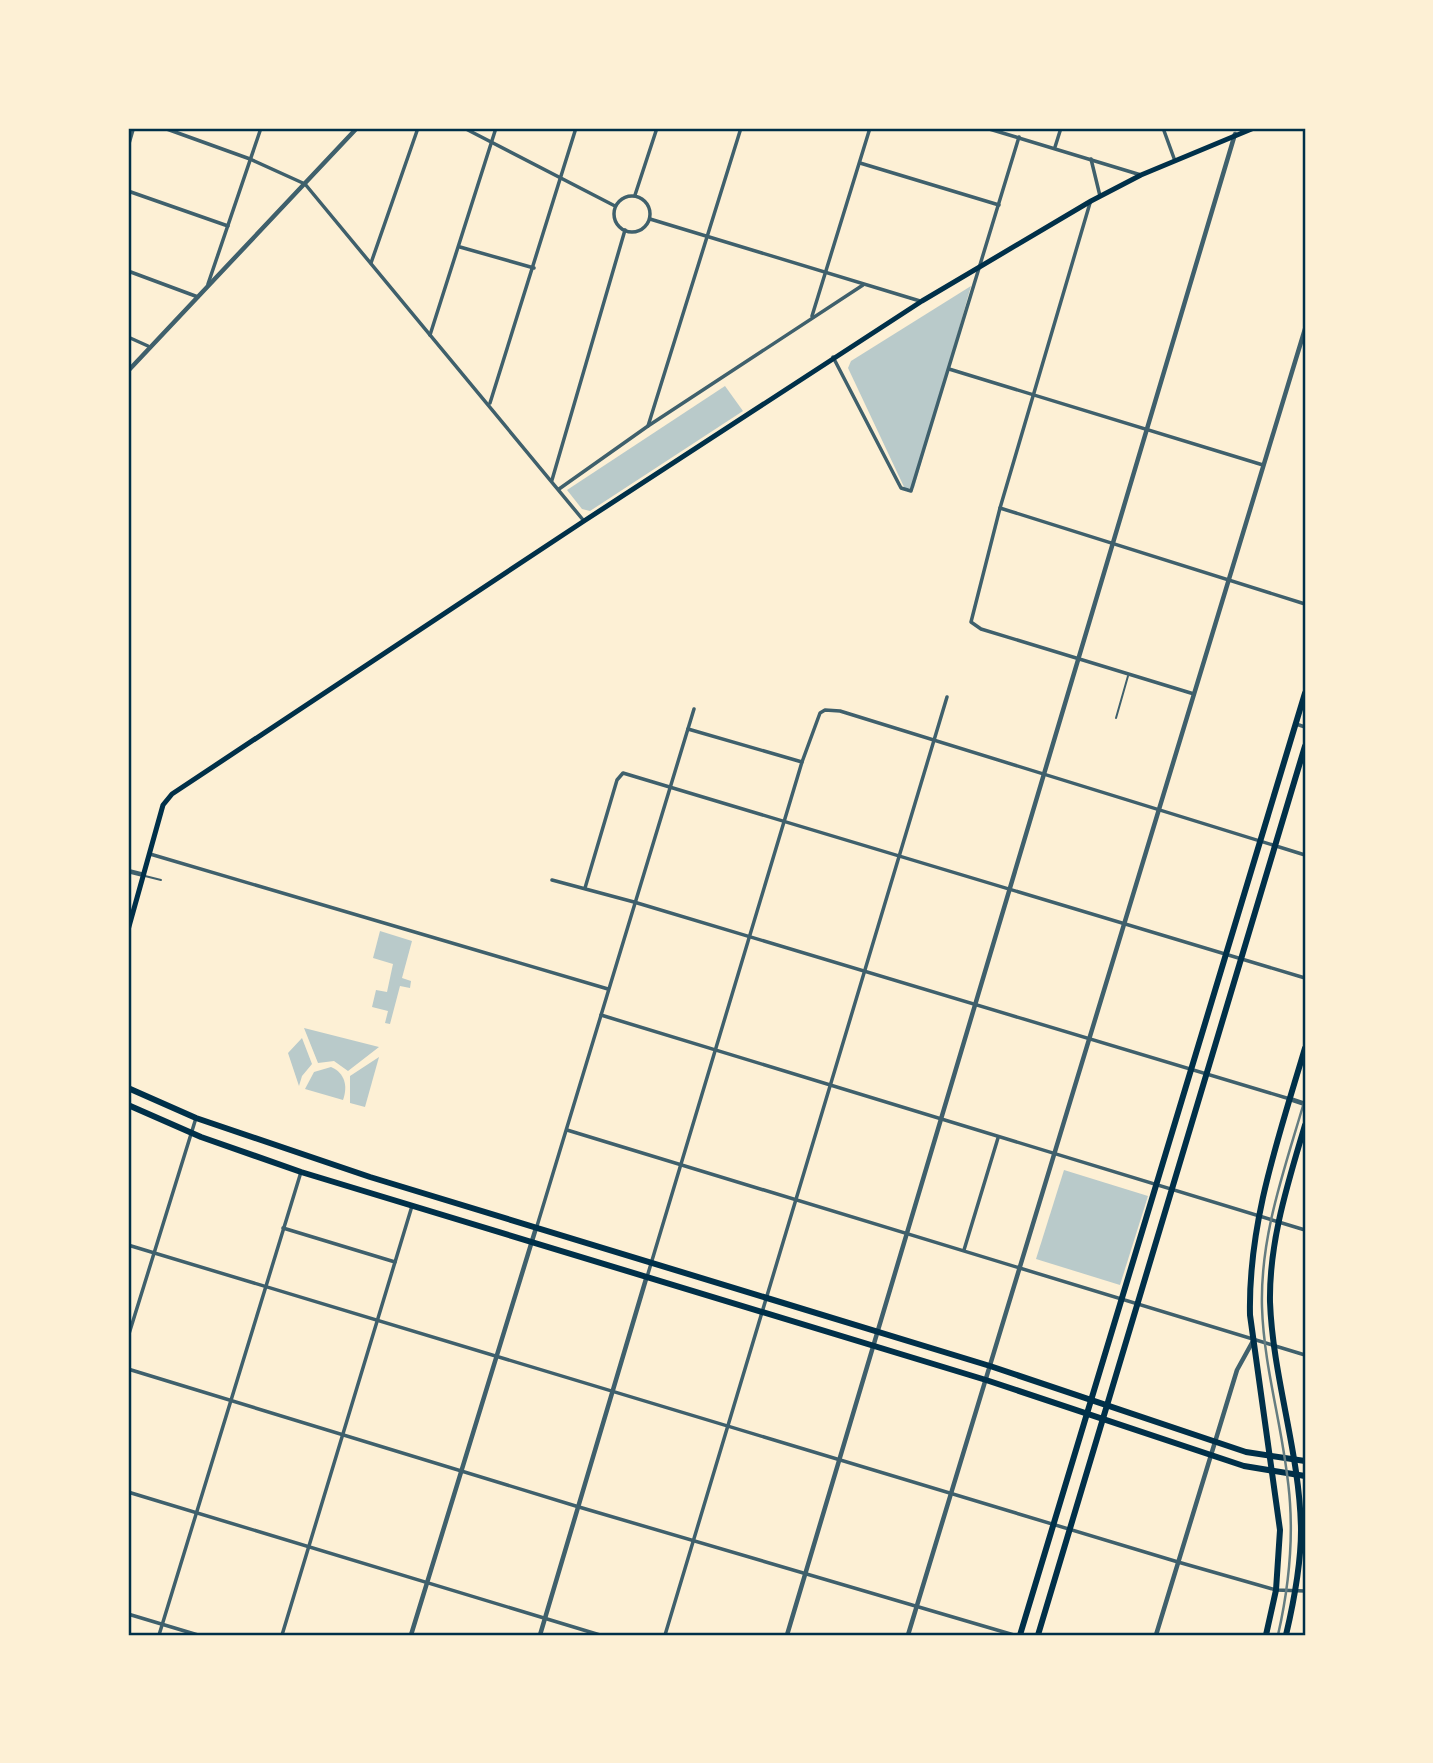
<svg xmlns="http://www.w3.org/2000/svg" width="1433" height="1763" font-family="'DM Sans',sans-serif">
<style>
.green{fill:#b9caca}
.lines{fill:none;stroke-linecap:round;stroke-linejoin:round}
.service{stroke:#3f606c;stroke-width:2}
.minor{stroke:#3f606c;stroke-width:3.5}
.tertiary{stroke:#3f606c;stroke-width:4.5}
.secondary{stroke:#003049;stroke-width:5}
.primary{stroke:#003049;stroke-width:6}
.rail{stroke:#657d81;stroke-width:2.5}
.neatline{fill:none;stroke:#003049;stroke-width:2.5}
</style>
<rect width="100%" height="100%" fill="#fdf0d5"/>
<g class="green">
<polygon points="971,286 914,488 905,489 848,368 851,361"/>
<polygon points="725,386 743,411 590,511 582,509 567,490"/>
<polygon points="380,931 412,941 402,978 411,981 410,988 400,986 390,1024 385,1023 388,1011 372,1007 376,990 387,992 393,964 373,958"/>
<polygon points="304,1028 379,1047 348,1071 334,1061 318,1063"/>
<polygon points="302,1038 312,1064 302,1076 299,1086 288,1053"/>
<polygon points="379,1057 365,1107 350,1103 350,1076"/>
<path d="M331 1067C345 1073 348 1086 343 1100L305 1089 314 1072Z"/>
<polygon points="1064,1170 1148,1196 1120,1285 1036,1259"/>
</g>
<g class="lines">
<g class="service">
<polyline points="1116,718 1128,676"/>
<polyline points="145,876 161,880"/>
</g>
<g class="minor">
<polyline points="164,128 250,159 305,184 584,521"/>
<polyline points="464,128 615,206"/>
<polyline points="986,128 1141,175"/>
<polyline points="1163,128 1175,161"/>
<polyline points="1055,147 1061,128"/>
<polyline points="1091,159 1100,196"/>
<polyline points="860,163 999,205"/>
<polyline points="128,191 228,226"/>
<polyline points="635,195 657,128"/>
<circle cx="632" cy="214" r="18"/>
<polyline points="1090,203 1000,508 971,622 981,629 1194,694"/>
<polyline points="650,219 920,301"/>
<polyline points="460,247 534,268"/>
<polyline points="371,263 418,128"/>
<polyline points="128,271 198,297"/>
<polyline points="208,284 261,128"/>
<polyline points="812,316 870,128"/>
<polyline points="430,335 496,128"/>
<polyline points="128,337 148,346"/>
<polyline points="833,357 901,488 911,491 1019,137"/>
<polyline points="949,369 1263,465"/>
<polyline points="490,403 576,128"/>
<polyline points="648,426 741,128"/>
<polyline points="552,480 625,230"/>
<polyline points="559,489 648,426 863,285"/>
<polyline points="1000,508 1305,604"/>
<polyline points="1296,724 1305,727"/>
<polyline points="688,729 802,762"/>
<polyline points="150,854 608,989"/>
<polyline points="552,880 634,902 1290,1099"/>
<polyline points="585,888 617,780 623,773 1305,978"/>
<polyline points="601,1015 1305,1230"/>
<polyline points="567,1130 1305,1355"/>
<polyline points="537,1226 694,709"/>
<polyline points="283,1228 395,1262"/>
<polyline points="128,1245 1178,1562 1276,1590 1305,1591"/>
<polyline points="964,1250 998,1138"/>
<polyline points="647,1277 802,762 820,713 825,710 840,711 1305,855"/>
<polyline points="128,1337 196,1118"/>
<polyline points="128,1369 579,1507 1014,1635"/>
<polyline points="128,1492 600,1635"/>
<polyline points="128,1614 198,1635"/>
<polyline points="159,1635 301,1172"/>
<polyline points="282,1635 412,1206"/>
<polyline points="665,1635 947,697"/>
</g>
<g class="tertiary">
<polyline points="128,145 133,128"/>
<polyline points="128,371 357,128"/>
<polyline points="128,871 144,875"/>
<polyline points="1290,1099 1305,1104"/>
<polyline points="411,1635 536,1228"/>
<polyline points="540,1635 646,1279"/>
<polyline points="787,1635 1235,134"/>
<polyline points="908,1635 1305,329"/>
<polyline points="1156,1635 1237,1370 1253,1341"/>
</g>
<polyline class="secondary" points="128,930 163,805 172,794 584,521 922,301 1091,201 1141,175 1254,128"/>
<g class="primary">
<polyline points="128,1088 196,1118 370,1177 990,1366 1246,1452 1305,1461"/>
<polyline points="128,1105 201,1137 301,1172 986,1380 1244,1466 1305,1476"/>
<polyline points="1020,1635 1305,693"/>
<polyline points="1038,1635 1305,746"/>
<path d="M1266 1635 1276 1590 1280 1530 1250 1315C1248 1223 1279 1136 1305 1048"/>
<path d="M1286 1635C1294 1601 1301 1565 1301 1530 1300 1453 1273 1379 1270 1302 1269 1241 1288 1183 1305 1125"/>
</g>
<path class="rail" d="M1278 1635C1288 1591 1293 1548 1290 1503 1286 1437 1264 1373 1262 1307 1260 1235 1285 1168 1305 1099"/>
</g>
<rect width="1433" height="1763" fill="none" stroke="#fdf0d5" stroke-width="259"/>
<rect x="130" y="130" width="1174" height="1504" class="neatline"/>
</svg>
